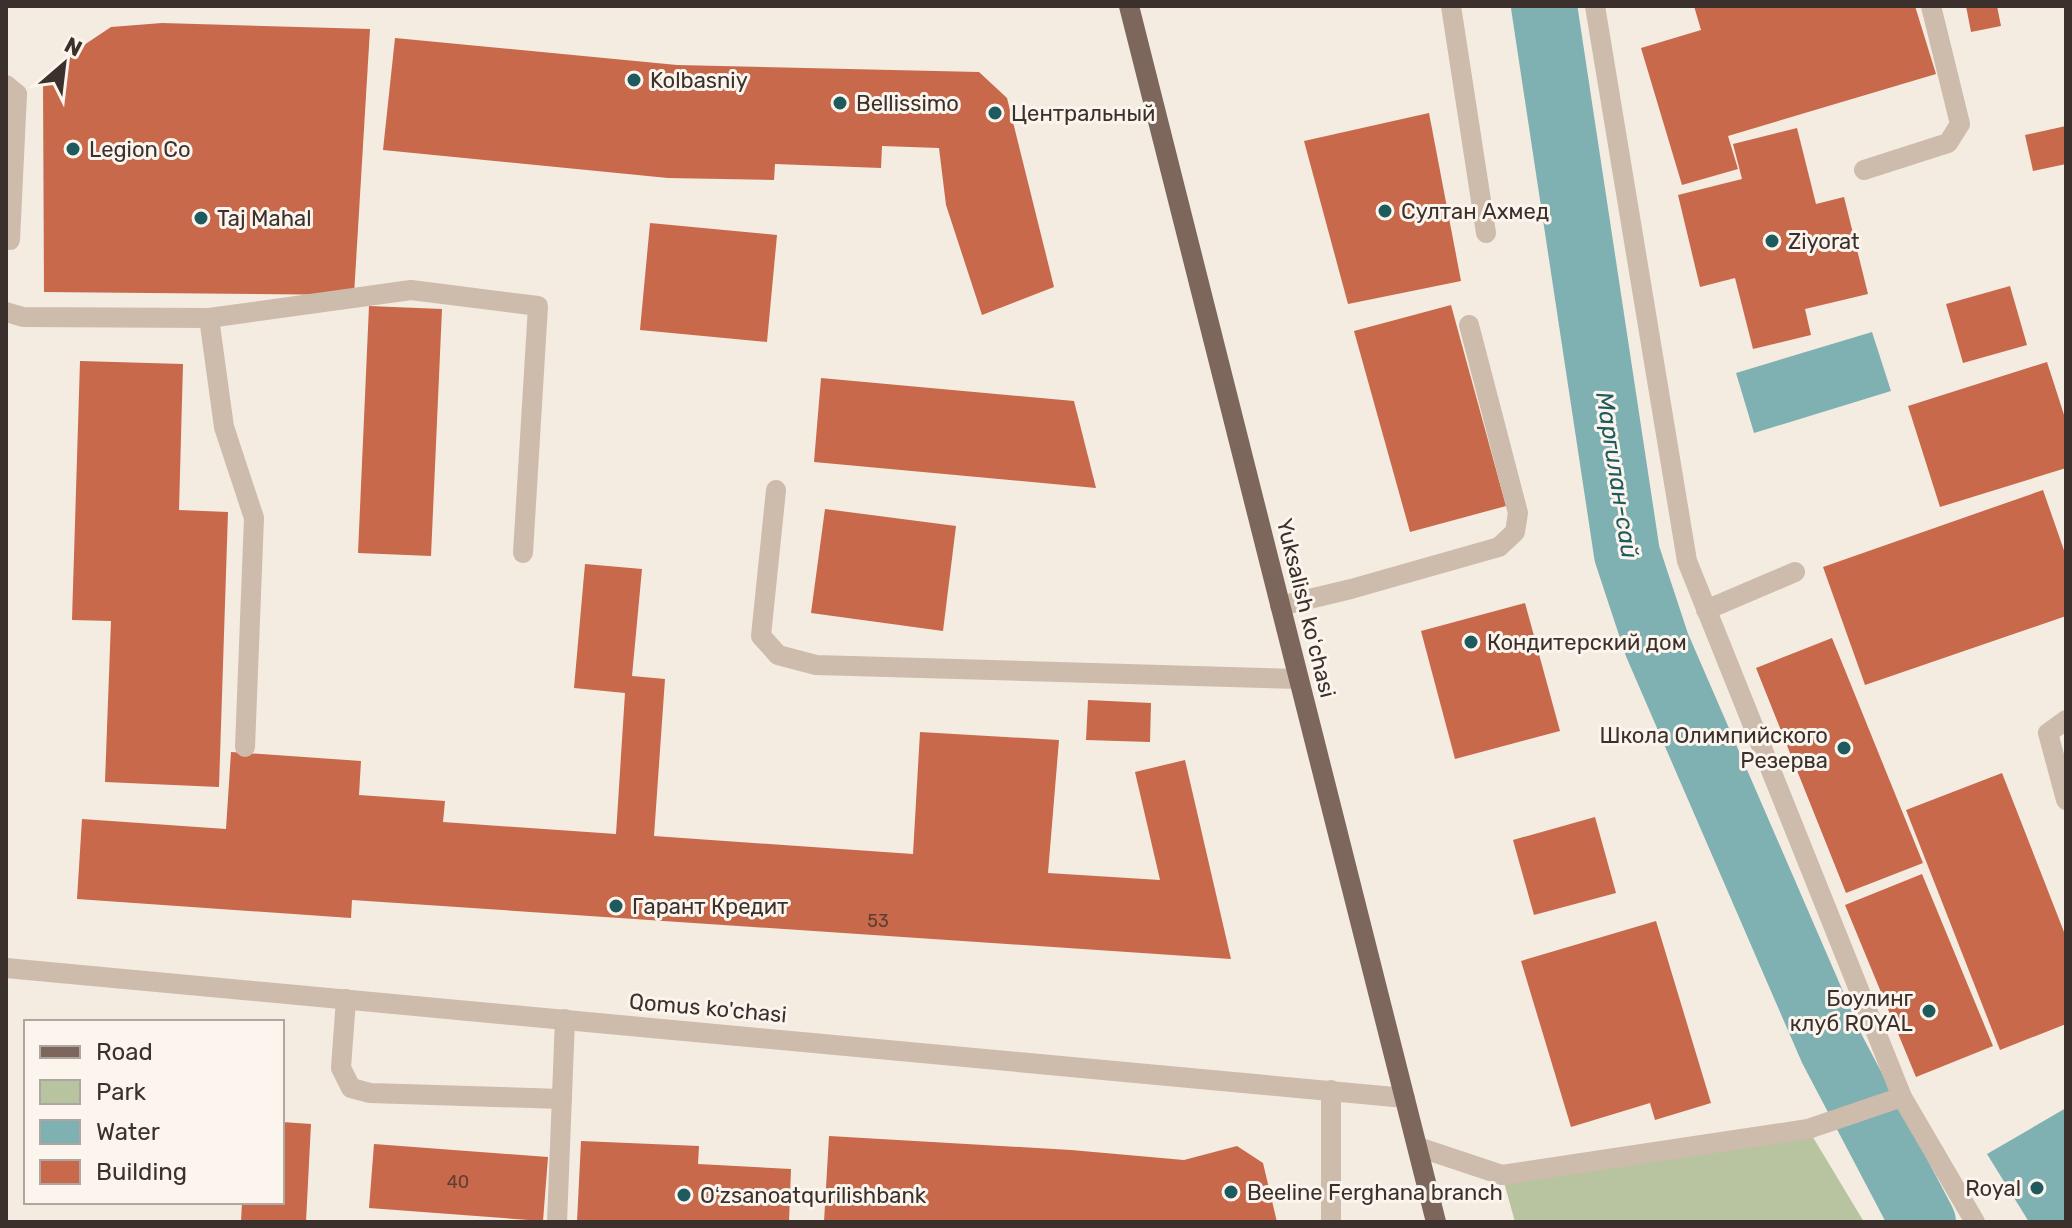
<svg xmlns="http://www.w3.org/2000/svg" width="2072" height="1228" font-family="Rubik,sans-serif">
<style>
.green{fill:#b8c4a0}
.water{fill:#7fb0b2}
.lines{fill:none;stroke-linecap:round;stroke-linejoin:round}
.river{stroke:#7fb0b2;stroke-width:66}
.building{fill:#c8694b}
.minor{stroke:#cdbbac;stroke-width:20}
.major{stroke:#7d675c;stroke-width:20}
.poi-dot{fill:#1f5a5e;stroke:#fbf5ee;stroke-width:3}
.labels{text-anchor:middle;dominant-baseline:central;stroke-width:6;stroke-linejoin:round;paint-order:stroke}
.number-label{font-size:18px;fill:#5e3e33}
.poi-label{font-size:22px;fill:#3b302b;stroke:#fbf5ee;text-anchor:start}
.street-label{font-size:22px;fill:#3b302b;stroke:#fbf5ee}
.water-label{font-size:24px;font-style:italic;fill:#1f5a5e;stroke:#fbf5ee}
</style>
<rect width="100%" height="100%" fill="#f4ebe1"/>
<polygon class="green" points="1808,1129 1864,1222 1515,1222 1502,1175"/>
<g class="water">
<polygon points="1872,332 1891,391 1754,433 1736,373"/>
<polygon points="2066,1108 2066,1222 2029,1222 1987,1154"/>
</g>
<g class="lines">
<polyline class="river" points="1544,6 1627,554 1657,645 1832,1049 1923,1222"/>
</g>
<g class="building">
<polygon points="1694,6 1915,6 1936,74 1728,136 1738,169 1682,185 1641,48 1701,30"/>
<polygon points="1966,6 1997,6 2001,26 1971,32"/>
<polygon points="162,23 370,29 354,295 44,292 43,81 84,45 111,27"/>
<polygon points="395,38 677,65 979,72 1007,98 1054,287 982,315 946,205 939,148 882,146 881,168 775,164 774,180 668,178 383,150"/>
<polygon points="1429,113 1461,281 1348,304 1304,141"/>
<polygon points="2066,126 2066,164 2033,171 2025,135"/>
<polygon points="1797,128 1816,204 1844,197 1868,294 1805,309 1811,335 1753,349 1735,278 1700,287 1678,195 1742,179 1733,144"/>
<polygon points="650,223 777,235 767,342 640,330"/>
<polygon points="2010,286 2027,345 1963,363 1946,304"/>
<polygon points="1451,305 1506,506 1410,532 1354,331"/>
<polygon points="369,306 442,309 431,556 358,553"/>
<polygon points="80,361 183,364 179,510 228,512 219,787 105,782 111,621 72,620"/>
<polygon points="2047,362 2066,421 2066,468 1940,507 1908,406"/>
<polygon points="821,378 1074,401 1096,488 814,462"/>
<polygon points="2043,490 2066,556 2066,616 1865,685 1823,567"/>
<polygon points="825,509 956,526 943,631 811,613"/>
<polygon points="585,564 642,569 632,676 665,679 654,836 913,854 920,732 1059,740 1048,873 1160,880 1135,772 1185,760 1231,959 352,900 351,918 77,899 82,819 226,829 231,752 361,761 359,795 445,801 443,822 616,834 625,693 574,688"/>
<polygon points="1525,603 1560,731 1455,759 1421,631"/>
<polygon points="1832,638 1923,863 1846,893 1756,668"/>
<polygon points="1088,700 1151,703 1150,742 1086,740"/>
<polygon points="2002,773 2066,937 2066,1024 2000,1050 1906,810"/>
<polygon points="1595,817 1616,893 1534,915 1513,840"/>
<polygon points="1922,874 1993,1046 1916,1077 1845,905"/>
<polygon points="1656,921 1711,1103 1655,1120 1650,1103 1571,1127 1521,961"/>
<polygon points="282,1122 311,1124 306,1222 241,1222 242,1202 282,1202"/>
<polygon points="829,1136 1071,1150 1184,1160 1237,1146 1263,1163 1277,1222 824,1222"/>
<polygon points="581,1141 699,1146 698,1164 791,1169 789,1222 577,1222"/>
<polygon points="374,1144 548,1157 543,1221 369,1208"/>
</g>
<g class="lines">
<g class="minor">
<polyline points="1451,6 1486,233"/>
<polyline points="1595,6 1687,561 1902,1097 1975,1222"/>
<polyline points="6,85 17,94 10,240"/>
<polyline points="1864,170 1948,143 1960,124 1931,6"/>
<polyline points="6,312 23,317 209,318 411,290 538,306 523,553"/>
<polyline points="209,318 224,427 254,518 245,747"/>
<polyline points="776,490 761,636 778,655 816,665 1299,679"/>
<polyline points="1280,606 1351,589 1499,547 1515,532 1518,513 1469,325"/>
<polyline points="1706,610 1795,572"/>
<polyline points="2066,720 2048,733 2066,800"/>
<polyline points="6,968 1405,1098"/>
<polyline points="346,999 341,1068 351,1088 370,1093 562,1099"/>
<polyline points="1418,1147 1502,1175 1808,1129 1902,1097"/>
<polyline points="557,1222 565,1019"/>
<polyline points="1331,1222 1331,1090"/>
</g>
<polyline class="major" points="1129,6 1436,1222"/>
</g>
<g class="poi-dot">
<circle cx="634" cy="80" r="8"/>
<circle cx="840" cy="103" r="8"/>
<circle cx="995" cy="113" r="8"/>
<circle cx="73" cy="149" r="8"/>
<circle cx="1385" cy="211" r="8"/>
<circle cx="201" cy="218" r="8"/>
<circle cx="1772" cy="241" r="8"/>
<circle cx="1471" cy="642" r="8"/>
<circle cx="1844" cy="748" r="8"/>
<circle cx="616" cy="906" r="8"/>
<circle cx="1929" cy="1011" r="8"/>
<circle cx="2037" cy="1188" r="8"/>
<circle cx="1231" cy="1192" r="8"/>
<circle cx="684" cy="1195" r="8"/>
</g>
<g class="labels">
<g class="number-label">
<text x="878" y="921">53</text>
<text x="458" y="1182">40</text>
</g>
<g class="poi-label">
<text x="650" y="80">Kolbasniy</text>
<text x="856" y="103">Bellissimo</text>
<text x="1011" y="113">Центральный</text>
<text x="89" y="149">Legion Co</text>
<text x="1401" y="211">Султан Ахмед</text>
<text x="217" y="218">Taj Mahal</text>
<text x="1788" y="241">Ziyorat</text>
<text x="1487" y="642">Кондитерский дом</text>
<text x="1828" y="735" text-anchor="end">Школа Олимпийского<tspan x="1828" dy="25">Резерва</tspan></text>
<text x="632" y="906">Гарант Кредит</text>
<text x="1913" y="998" text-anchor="end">Боулинг<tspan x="1913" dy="25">клуб ROYAL</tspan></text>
<text x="2021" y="1188" text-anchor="end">Royal</text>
<text x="1247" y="1192">Beeline Ferghana branch</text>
<text x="700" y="1195">Oʻzsanoatqurilishbank</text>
</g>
<g class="street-label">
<text transform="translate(1306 608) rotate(76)">Yuksalish koʻchasi</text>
<text transform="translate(708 1008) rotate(5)">Qomus ko'chasi</text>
</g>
<g class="water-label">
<text transform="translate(1617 475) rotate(81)">Маргилан-сай</text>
</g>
</g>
<rect width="2072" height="1228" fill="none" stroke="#3b302b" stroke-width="16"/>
<rect x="24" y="1020" width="260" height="184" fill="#fbf5ee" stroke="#aea6a0" stroke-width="2"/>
<rect x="40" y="1046" width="40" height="12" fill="#7d675c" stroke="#aea6a0" stroke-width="2"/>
<text x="96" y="1060" font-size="24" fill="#3b302b">Road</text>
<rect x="40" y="1080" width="40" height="24" fill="#b8c4a0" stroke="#aea6a0" stroke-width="2"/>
<text x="96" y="1100" font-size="24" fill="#3b302b">Park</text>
<rect x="40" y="1120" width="40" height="24" fill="#7fb0b2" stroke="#aea6a0" stroke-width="2"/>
<text x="96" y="1140" font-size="24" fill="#3b302b">Water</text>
<rect x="40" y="1160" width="40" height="24" fill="#c8694b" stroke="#aea6a0" stroke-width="2"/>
<text x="96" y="1180" font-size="24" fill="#3b302b">Building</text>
<g transform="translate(64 64) rotate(28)" stroke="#fbf5ee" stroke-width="6" paint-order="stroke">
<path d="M0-6L14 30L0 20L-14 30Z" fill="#3b302b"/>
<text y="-12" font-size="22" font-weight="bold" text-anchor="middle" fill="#3b302b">N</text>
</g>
</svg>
